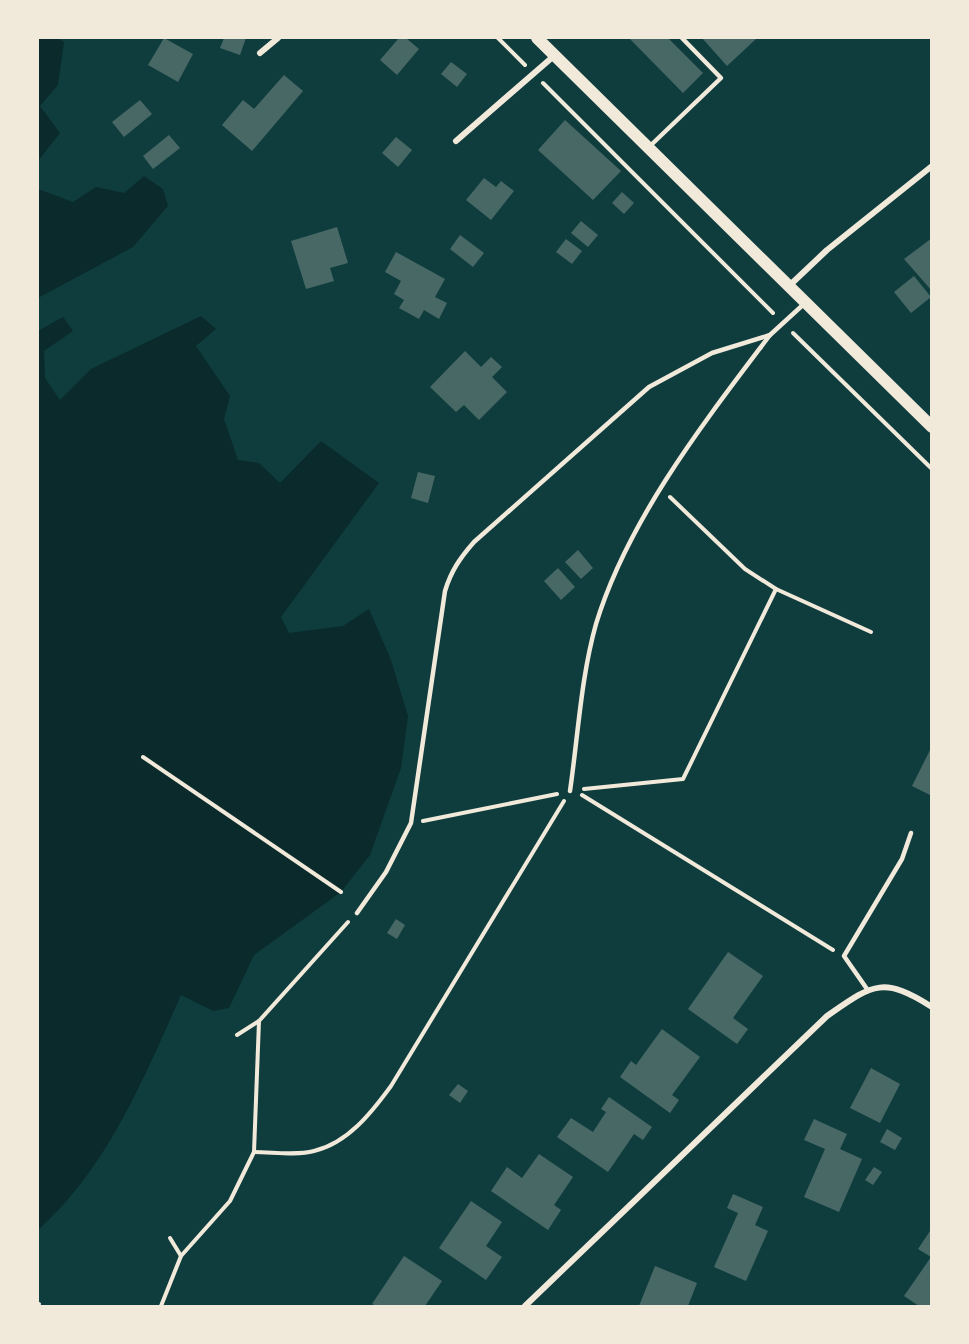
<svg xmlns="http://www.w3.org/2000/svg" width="969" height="1344" font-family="Raleway,sans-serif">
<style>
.water{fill:#0a2a2b}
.building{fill:#486865}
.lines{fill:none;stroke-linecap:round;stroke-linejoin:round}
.path{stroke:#f1e9da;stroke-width:4}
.service{stroke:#f1e9da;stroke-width:4.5}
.minor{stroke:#f1e9da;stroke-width:6}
.secondary{stroke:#f1e9da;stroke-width:12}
</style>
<rect width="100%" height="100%" fill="#0f3d3e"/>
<g class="water">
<polygon points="38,38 57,38 64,42 58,85 40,106 60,133 38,161"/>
<polygon points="144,176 163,189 168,206 133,247 38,298 38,189 73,202 96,187 124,193"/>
<path d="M201 316 216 329 196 346 230 396 224 419 238 460 259 463 280 483 321 441 379 483 281 617 289 633 343 626 369 609 391 660 408 716 401 768 370 855 341 892 254 955 229 1008 213 1011 181 995C143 1080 108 1167 38 1230V331L63 317 73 331 44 351 45 378 60 400 91 369Z"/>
</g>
<g class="building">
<polygon points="164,38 193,54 178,82 148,65"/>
<polygon points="224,38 246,38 240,55 220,48"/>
<polygon points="399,38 406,38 419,49 397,75 380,60"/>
<polygon points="629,38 668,38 703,73 683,93"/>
<polygon points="702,38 757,38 727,66"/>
<polygon points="451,62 467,74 457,87 441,74"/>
<polygon points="284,75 303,91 252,151 222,125 243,100 254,109"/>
<polygon points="140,100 152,114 124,137 112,122"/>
<polygon points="565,120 621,171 593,200 538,150"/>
<polygon points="169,135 180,148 153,169 143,156"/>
<polygon points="396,137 412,150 398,167 382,153"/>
<polygon points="484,178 496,187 501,181 514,191 491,220 466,200"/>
<polygon points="622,192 634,203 624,214 612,203"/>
<polygon points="581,221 598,235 588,247 571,233"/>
<polygon points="337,227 348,263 330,268 334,281 306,289 291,241"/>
<polygon points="460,235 484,253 473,267 450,249"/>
<polygon points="932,238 932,291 904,259"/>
<polygon points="566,239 582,251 572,264 556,252"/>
<polygon points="396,252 445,279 435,297 447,303 439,319 424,310 419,319 399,308 404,300 394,294 401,281 385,272"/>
<polygon points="914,276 931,297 911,313 894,292"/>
<polygon points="465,351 481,367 491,357 502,367 492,377 507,392 479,420 464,405 456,412 430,387"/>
<polygon points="418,472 435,476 428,503 411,498"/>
<polygon points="578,550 593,568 581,579 565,562"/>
<polygon points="558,568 575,587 561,600 544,581"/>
<polygon points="932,746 932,796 912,786"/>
<polygon points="396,919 405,925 397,939 387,933"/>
<polygon points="728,952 763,976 733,1018 748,1029 737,1044 688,1009"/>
<polygon points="662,1029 700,1057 672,1095 679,1100 670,1113 620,1077 631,1061 636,1065"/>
<polygon points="871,1068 900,1084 880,1123 850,1108"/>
<polygon points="458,1084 468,1091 460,1103 449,1095"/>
<polygon points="609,1097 652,1127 643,1140 634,1134 608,1172 557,1137 571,1118 593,1132 606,1112 601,1109"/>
<polygon points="814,1119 847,1134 840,1149 862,1159 839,1212 804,1197 825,1149 804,1140"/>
<polygon points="887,1129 902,1138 895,1150 880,1142"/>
<polygon points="539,1154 573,1177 554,1205 561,1210 548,1230 491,1191 507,1167 522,1178"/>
<polygon points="874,1167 882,1172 873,1185 865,1180"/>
<polygon points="733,1194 763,1207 755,1225 768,1231 746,1281 714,1267 738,1213 727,1208"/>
<polygon points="471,1201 502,1222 486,1246 502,1257 486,1280 439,1248"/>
<polygon points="930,1231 932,1233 932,1306 919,1306 904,1296 931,1257 918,1249"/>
<polygon points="404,1256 442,1281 425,1306 376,1306 372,1304"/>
<polygon points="655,1266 697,1283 688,1306 639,1306"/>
</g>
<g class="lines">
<g class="path">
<polyline points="498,38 525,65"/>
<polyline points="543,83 773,313"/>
<polyline points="793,333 932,469"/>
<polyline points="670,497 745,569 776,589 871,632"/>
<polyline points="143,757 341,892"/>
<polyline points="584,789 683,779 776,589"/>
<polyline points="582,795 833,950"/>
<polyline points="423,821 557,794"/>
<polyline points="237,1035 259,1021 348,922"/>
<path d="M254 1152C273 1152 296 1156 314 1151 348 1143 372 1112 391 1086L564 801"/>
<polyline points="170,1238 181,1256"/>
<polyline points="38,1306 39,1304"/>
<polyline points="161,1306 181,1256 230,1201 254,1152 259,1021"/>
</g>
<g class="service">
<polyline points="650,146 721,78 682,38"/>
<path d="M570 791C578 736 581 677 596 624 628 519 705 421 770 335"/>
<path d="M357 913 386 872 411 823 445 591C451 571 460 558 474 542L649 387 712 353 770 335 805 303"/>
<polyline points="867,989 844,956 902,859 911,833"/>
</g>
<g class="minor">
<polyline points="260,53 278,38"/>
<polyline points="456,141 555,55"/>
<polyline points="789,286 827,250 932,166"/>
<path d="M525 1306 827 1016C872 985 882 975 932 1007"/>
</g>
<polyline class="secondary" points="537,38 932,427"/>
</g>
<rect width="969" height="1344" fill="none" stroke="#f1e9da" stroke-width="78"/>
</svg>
